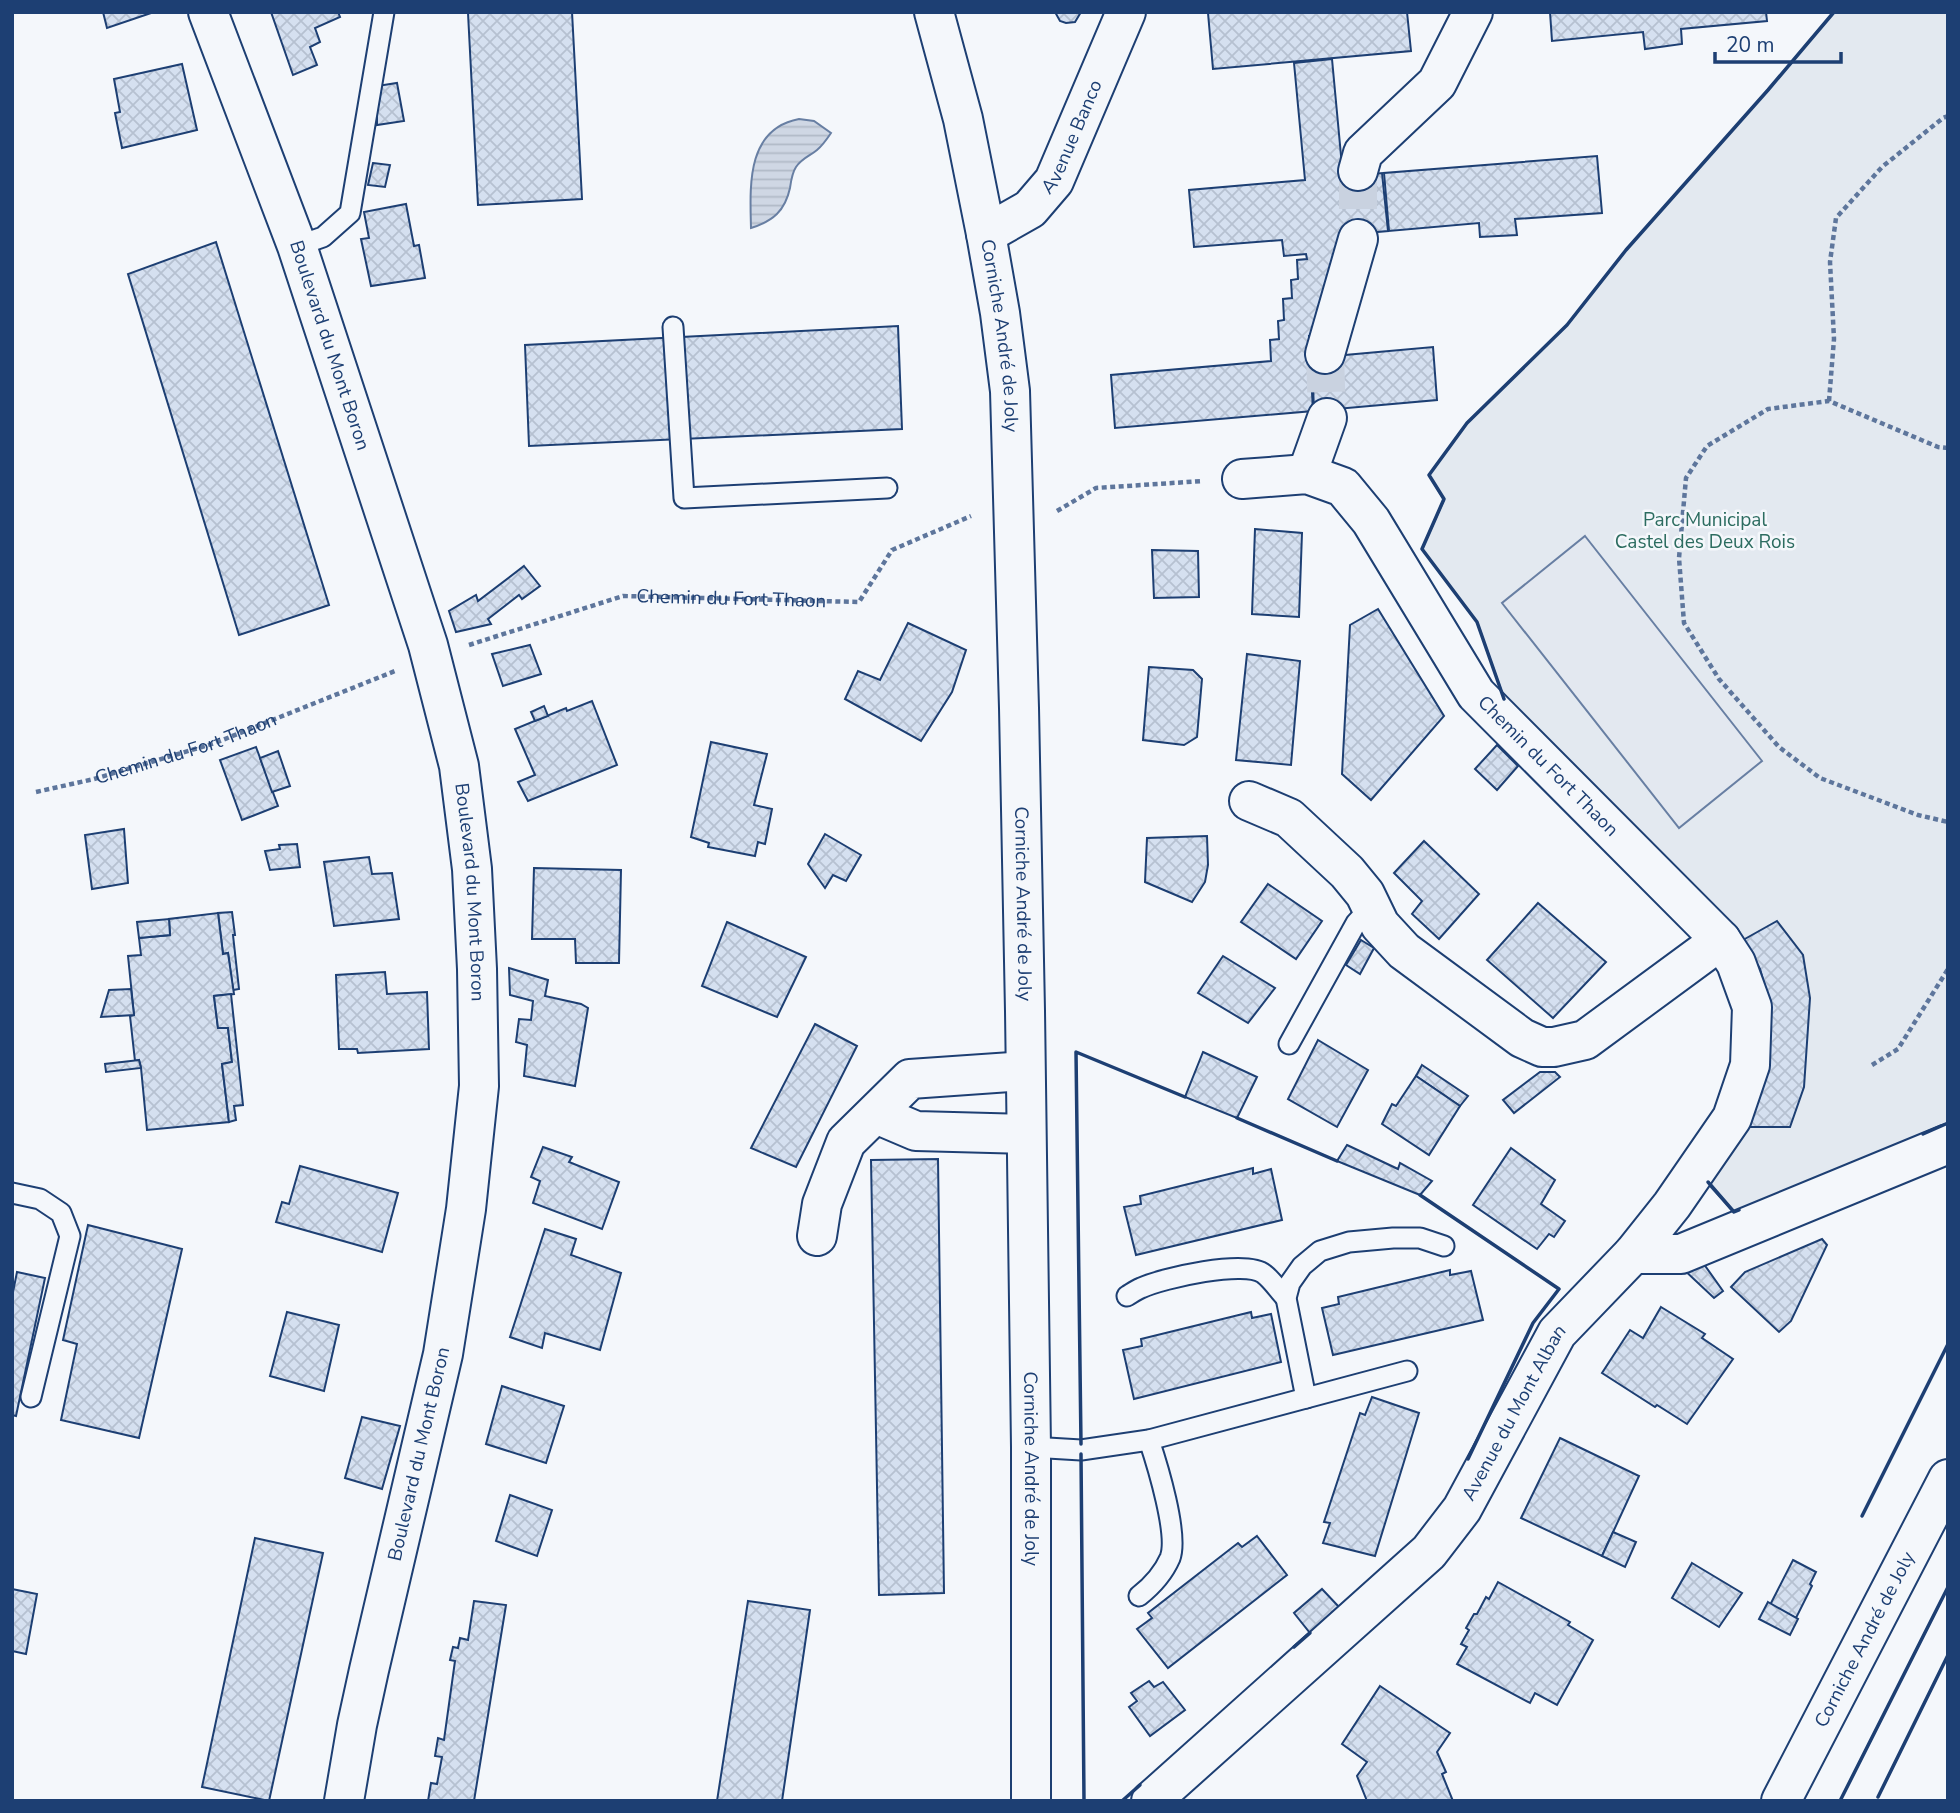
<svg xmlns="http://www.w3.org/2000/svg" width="1960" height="1813" font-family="'Nunito Sans',sans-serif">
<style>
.green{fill:#e3e9f0;stroke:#687fa3;stroke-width:2}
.parking{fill:#e3e8f0;stroke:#687fa3;stroke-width:2}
.water{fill:url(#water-rules);stroke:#687fa3;stroke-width:2}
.building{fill:url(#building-cross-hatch);stroke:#1d3f73;stroke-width:2}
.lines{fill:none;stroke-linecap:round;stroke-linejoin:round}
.street-tunnel{stroke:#c9d2e0;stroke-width:38;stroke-dasharray:38 19;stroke-linecap:butt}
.lane-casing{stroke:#1d3f73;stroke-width:23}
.street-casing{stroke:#1d3f73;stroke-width:42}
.secondary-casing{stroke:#1d3f73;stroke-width:42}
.primary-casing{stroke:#1d3f73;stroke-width:42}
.path{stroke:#5e769c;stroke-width:4.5;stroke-dasharray:5 3.5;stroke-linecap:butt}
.lane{stroke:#f4f7fb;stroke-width:19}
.street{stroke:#f4f7fb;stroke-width:38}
.secondary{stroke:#f4f7fb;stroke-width:38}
.primary{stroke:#f4f7fb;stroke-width:38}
.wall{stroke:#1d3f73;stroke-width:3.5}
.labels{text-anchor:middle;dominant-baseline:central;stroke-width:5;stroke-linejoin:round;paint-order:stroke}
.street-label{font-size:19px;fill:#1d3f73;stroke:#f4f7fb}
.park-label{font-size:19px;fill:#2c6c60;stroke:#f4f7fb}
</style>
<defs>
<pattern id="water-rules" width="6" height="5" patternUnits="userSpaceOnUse" patternTransform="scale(1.75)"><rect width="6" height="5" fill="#cfd7e4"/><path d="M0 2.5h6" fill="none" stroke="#b1bac7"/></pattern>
<pattern id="building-cross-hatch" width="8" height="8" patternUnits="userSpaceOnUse" patternTransform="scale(1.75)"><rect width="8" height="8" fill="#d5e0f0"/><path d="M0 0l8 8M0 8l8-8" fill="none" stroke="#b6c1d1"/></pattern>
</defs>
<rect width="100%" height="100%" fill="#f4f7fb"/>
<polygon class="green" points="1834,12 1948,12 1948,1123 1734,1212 1708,1184 1768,997 1760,969 1750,950 1505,701 1477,622 1422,549 1444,500 1429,475 1467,423 1567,325 1626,250 1768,90"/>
<polygon class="parking" points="1585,536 1762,761 1679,828 1502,603"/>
<path class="water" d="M799 119 814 121 831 133C827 139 823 145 817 150 810 156 802 158 796 167 792 173 791 181 790 188 785 211 773 221 751 228 750 186 746 129 799 119Z"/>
<g class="building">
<polygon points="103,12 154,12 107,28"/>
<polygon points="338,12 340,17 315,28 320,42 310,47 317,65 293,75 271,12"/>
<polygon points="482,12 572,12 582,199 478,205 468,13"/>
<polygon points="1055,12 1081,12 1075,22 1066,23 1060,21"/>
<polygon points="1407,12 1411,51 1213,69 1208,13"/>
<polygon points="1550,12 1766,12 1767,21 1681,29 1682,44 1645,49 1643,32 1552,41"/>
<polygon points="1332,59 1343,177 1382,173 1388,231 1343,235 1345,254 1333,255 1336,275 1330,296 1321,296 1323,317 1315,318 1315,336 1309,336 1313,411 1115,428 1111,375 1271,361 1270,340 1279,339 1278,321 1284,320 1283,299 1292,298 1291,280 1298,279 1297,260 1307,259 1306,254 1284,256 1282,240 1194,247 1189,190 1305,180 1294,63"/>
<polygon points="182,64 197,130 122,148 115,113 120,112 114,79"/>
<polygon points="397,83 404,121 377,125 377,86"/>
<polygon points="1597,156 1602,213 1515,219 1517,235 1480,237 1479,223 1389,231 1384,173"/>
<polygon points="373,163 390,165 385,187 368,185"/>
<polygon points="406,204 414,246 419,245 425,278 371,286 361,239 369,238 364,212"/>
<polygon points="216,242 329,605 239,635 128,274"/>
<polygon points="898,326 902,429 529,446 525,345"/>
<polygon points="1433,347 1437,400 1314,411 1312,358"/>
<polygon points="1255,529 1302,533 1299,617 1252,614"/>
<polygon points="1152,550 1198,551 1199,597 1154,598"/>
<polygon points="524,566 540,586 522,599 519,595 488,619 491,624 456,632 449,611 476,595 478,601"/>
<polygon points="1378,609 1444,716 1371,800 1342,774 1350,625"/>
<polygon points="908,623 966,650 952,692 921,741 845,699 858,671 880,680"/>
<polygon points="530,645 541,674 503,686 492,654"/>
<polygon points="1247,654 1300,661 1291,765 1236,760"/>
<polygon points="1149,667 1193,670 1202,679 1197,737 1184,745 1143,740"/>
<polygon points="592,701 617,765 528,801 518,782 535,775 515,729 566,708 567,711"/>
<polygon points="544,706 548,716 535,721 531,712"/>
<polygon points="711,742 767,754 754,805 772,809 765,844 758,842 755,856 708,847 709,843 691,837"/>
<polygon points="1497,745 1518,766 1497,790 1475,769"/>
<polygon points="256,747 278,806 242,820 220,760"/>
<polygon points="278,751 290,786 272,792 260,758"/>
<polygon points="124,829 128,883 92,889 85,835"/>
<polygon points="825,834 861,855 846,881 833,875 825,888 808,864"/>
<polygon points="1207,836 1208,865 1205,882 1192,902 1145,882 1147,838"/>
<polygon points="1424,841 1479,894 1439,939 1412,914 1422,901 1394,873"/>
<polygon points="297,844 300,867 270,870 265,851 280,849 279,845"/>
<polygon points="369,857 372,874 392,873 399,919 334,926 324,862"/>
<polygon points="534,868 621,870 619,963 576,963 575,939 532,939"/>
<polygon points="1268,884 1322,921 1296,959 1241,922"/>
<polygon points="1538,903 1606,962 1553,1018 1487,960"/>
<polygon points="232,912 235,935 233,935 239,989 233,990 228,953 223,954 218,913"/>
<polygon points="218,913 223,954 228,953 234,994 214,996 218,1028 228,1028 232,1062 222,1064 229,1122 147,1130 141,1068 139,1060 135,1061 130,1016 134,1015 128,956 141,955 139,938 170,935 169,919"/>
<polygon points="169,919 170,935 139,938 137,922"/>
<polygon points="1777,921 1803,955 1810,998 1804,1087 1790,1127 1747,1127 1768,997 1760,969 1743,940"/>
<polygon points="727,922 806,957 777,1017 702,986"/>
<polygon points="1361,940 1374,948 1360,974 1346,965"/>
<polygon points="1223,956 1275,988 1248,1023 1198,993"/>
<polygon points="509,968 548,980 545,996 581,1004 588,1008 575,1086 524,1076 527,1045 516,1042 519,1019 531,1020 533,1001 510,995"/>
<polygon points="385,972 387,994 427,992 429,1049 358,1053 357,1049 339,1049 336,975"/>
<polygon points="131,989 134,1015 101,1017 109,990"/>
<polygon points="231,994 243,1105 234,1106 236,1120 229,1122 222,1064 232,1062 228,1028 218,1028 214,996"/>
<polygon points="815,1024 857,1046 796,1167 751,1148"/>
<polygon points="1318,1040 1368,1070 1337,1127 1288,1099"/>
<polygon points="1203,1052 1257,1077 1237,1118 1185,1097"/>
<polygon points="139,1060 141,1068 106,1072 105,1064"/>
<polygon points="1422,1065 1468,1096 1460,1106 1416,1076"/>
<polygon points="1540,1072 1555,1072 1560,1077 1514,1113 1503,1100"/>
<polygon points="1416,1076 1460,1106 1429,1155 1382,1124 1392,1104 1396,1106"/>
<polygon points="1347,1145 1398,1169 1400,1163 1432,1181 1420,1195 1337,1161"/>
<polygon points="543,1147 572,1157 569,1162 619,1182 602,1229 533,1203 540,1181 531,1177"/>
<polygon points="1511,1148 1555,1180 1541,1204 1565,1221 1554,1237 1549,1234 1537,1249 1473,1205"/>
<polygon points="938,1159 944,1593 879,1595 871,1160"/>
<polygon points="300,1166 398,1193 382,1252 276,1222 282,1202 289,1204"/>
<polygon points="1253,1168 1253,1174 1271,1169 1282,1220 1136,1255 1124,1207 1141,1204 1140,1196"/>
<polygon points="88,1225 182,1249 139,1438 61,1420 77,1344 63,1340"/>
<polygon points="545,1229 576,1239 571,1255 621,1273 600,1350 545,1333 542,1348 510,1337"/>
<polygon points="1822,1239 1827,1245 1791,1321 1779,1332 1731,1287 1745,1272"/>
<polygon points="1701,1260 1723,1291 1714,1298 1681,1267"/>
<polygon points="1450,1270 1450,1275 1471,1271 1483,1320 1333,1355 1322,1308 1339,1304 1338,1297"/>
<polygon points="17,1272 45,1278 16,1416 12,1415 12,1297"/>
<polygon points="1661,1307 1705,1334 1702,1338 1733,1359 1687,1424 1657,1405 1655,1407 1602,1373 1630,1330 1643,1338"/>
<polygon points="287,1312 339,1325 324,1391 270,1376"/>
<polygon points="1251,1312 1252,1318 1271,1314 1281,1362 1134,1399 1123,1350 1142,1346 1141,1339"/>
<polygon points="502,1386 564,1406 546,1463 486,1444"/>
<polygon points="1372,1397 1419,1413 1375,1556 1323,1543 1330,1523 1324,1522 1360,1413 1365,1415"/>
<polygon points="362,1417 400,1426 382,1489 345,1478"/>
<polygon points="1560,1438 1639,1476 1602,1556 1521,1518"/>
<polygon points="510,1495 552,1510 537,1556 496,1541"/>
<polygon points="1613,1532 1636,1542 1625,1567 1602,1556"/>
<polygon points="1257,1536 1287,1575 1168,1668 1137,1629 1152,1618 1148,1613 1238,1543 1242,1547"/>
<polygon points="255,1538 323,1553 269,1801 202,1787"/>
<polygon points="1793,1560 1816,1572 1810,1584 1812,1586 1796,1618 1770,1605"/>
<polygon points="1692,1563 1742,1593 1719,1627 1672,1598"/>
<polygon points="1498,1582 1570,1622 1568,1625 1593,1640 1557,1705 1535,1693 1530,1703 1457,1664 1467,1647 1461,1644 1469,1630 1466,1628 1474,1614 1477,1614 1486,1597 1489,1599"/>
<polygon points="12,1589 37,1594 26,1654 12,1651"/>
<polygon points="1322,1589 1339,1607 1310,1633 1294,1613"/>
<polygon points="474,1601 506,1605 474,1801 428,1801 431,1783 437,1784 442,1757 435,1756 438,1738 444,1740 455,1661 450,1660 453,1647 458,1648 460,1638 468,1640"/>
<polygon points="748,1601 810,1610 782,1801 717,1801"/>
<polygon points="1768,1602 1798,1619 1790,1635 1759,1619"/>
<polygon points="1149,1681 1154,1687 1163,1682 1185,1710 1150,1736 1129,1707 1137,1701 1131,1693"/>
<polygon points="1380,1686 1450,1733 1437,1752 1446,1772 1442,1774 1453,1801 1367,1801 1357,1776 1367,1762 1342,1744"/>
</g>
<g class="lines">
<g class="street-tunnel">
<polyline points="1358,171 1358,239"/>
<polyline points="1325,354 1327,418"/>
</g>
<defs>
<g id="lane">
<polyline points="297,246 323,237 350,213 384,12"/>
<polyline points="673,327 684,498 887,488"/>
<polyline points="1289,1044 1356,923 1371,907"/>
<polyline points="12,1193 40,1199 61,1213 70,1236 31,1397"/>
<path d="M1127 1296C1132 1293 1136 1290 1141 1288 1163 1278 1246 1259 1264 1274 1272 1280 1279 1291 1286 1298"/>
<polyline points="1306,1398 1286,1298 1290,1283 1302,1266 1320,1251 1349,1242 1393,1238 1420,1238 1444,1246"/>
<polyline points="1031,1447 1081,1450 1149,1440 1407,1371"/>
<path d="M1139 1596C1153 1585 1163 1574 1170 1558 1179 1535 1157 1464 1149 1440"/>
</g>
<g id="street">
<polyline points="1358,171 1363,153 1437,83 1473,12"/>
<path id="s3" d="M986 234 1030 209 1054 181 1126 12"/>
<polyline points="1325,354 1358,239"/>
<polyline points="1307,474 1327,418"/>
<polyline points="1249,801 1289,818 1347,872 1365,894 1380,925 1404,951 1522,1038 1542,1047 1554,1047 1585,1040 1721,940"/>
<polyline points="876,1114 916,1131 1026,1134"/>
<polyline points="817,1236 822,1204 846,1142 910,1079 1025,1071"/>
<polyline points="1633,1254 1681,1254 1948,1144"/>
<path id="s4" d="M1151 1801 1429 1552 1462 1509 1557 1333 1633 1254 1672 1205 1732 1118 1750 1065 1752 1007 1736 963 1721 940 1476 694 1371 521 1343 487 1307 474 1242 479"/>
</g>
<g id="secondary">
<path id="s5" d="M208 12 297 246 428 645 459 766 472 869 477 969 479 1086 466 1209 443 1354 369 1670 357 1725 344 1801"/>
</g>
<g id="primary">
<path id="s6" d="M934 12 963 119 986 234 1000 313 1010 391 1019 708 1025 1011 1031 1447V1801"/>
<path id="s7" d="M1781 1801 1948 1479"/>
</g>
</defs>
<use href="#lane" class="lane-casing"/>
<use href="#street" class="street-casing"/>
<use href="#secondary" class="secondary-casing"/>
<use href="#primary" class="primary-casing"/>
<g class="path">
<polyline points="1829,401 1834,339 1830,262 1836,218 1882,167 1943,118 1948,116"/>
<polyline points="1948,448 1938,447 1829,401 1768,409 1707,446 1686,478 1679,558 1684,623 1719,679 1779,747 1820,778 1918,815 1948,822"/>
<polyline points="1057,511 1096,488 1203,481"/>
<path id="s1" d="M469 645 623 596 859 602 892 550 971 516"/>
<path id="s2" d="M36 792 94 779 215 743 395 671"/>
<polyline points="1872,1065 1898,1049 1948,969"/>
</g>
<use href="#lane" class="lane"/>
<use href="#street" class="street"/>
<use href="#secondary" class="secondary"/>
<use href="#primary" class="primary"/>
<g class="wall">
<polyline points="1504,699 1477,622 1422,549 1444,499 1429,475 1467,423 1567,325 1626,250 1768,90 1834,12"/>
<polyline points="1237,1118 1337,1161"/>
<polyline points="1923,1134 1948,1123"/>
<polyline points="1708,1182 1734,1212 1739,1210"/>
<polyline points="1420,1195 1559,1289 1533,1323 1468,1459"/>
<polyline points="1081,1444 1076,1052 1185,1097"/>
<polyline points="1081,1454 1084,1801"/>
<polyline points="1862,1516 1948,1344"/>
<polyline points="1294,1647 1310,1633"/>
<polyline points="1878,1797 1948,1655"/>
<polyline points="1122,1801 1140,1785"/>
<polyline points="1840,1801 1948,1587"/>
</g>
</g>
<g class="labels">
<g class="street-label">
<text stroke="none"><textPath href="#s3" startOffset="135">Avenue Banco</textPath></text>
<text stroke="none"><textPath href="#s6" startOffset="331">Corniche André de Joly</textPath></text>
<text stroke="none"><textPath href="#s5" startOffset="355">Boulevard du Mont Boron</textPath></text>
<text stroke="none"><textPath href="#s1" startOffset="270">Chemin du Fort Thaon</textPath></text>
<text stroke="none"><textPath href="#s2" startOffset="156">Chemin du Fort Thaon</textPath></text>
<text transform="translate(1548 766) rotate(45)">Chemin du Fort Thaon</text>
<text stroke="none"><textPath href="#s5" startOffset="922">Boulevard du Mont Boron</textPath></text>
<text stroke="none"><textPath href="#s6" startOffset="900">Corniche André de Joly</textPath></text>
<text stroke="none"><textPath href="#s4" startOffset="537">Avenue du Mont Alban</textPath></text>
<text transform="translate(419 1454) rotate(-77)">Boulevard du Mont Boron</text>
<text stroke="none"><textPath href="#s6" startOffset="1465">Corniche André de Joly</textPath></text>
<text stroke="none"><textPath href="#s7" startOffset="182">Corniche André de Joly</textPath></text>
</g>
<g class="park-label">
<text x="1705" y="520">Parc Municipal<tspan x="1705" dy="22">Castel des Deux Rois</tspan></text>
</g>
</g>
<rect width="1960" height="1813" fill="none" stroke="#1d3f73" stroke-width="28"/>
<path d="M1715 52v10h126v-10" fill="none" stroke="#1d3f73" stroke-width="3.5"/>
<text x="1726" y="52" font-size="21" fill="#1d3f73" stroke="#f4f7fb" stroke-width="5" paint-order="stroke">20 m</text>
</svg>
